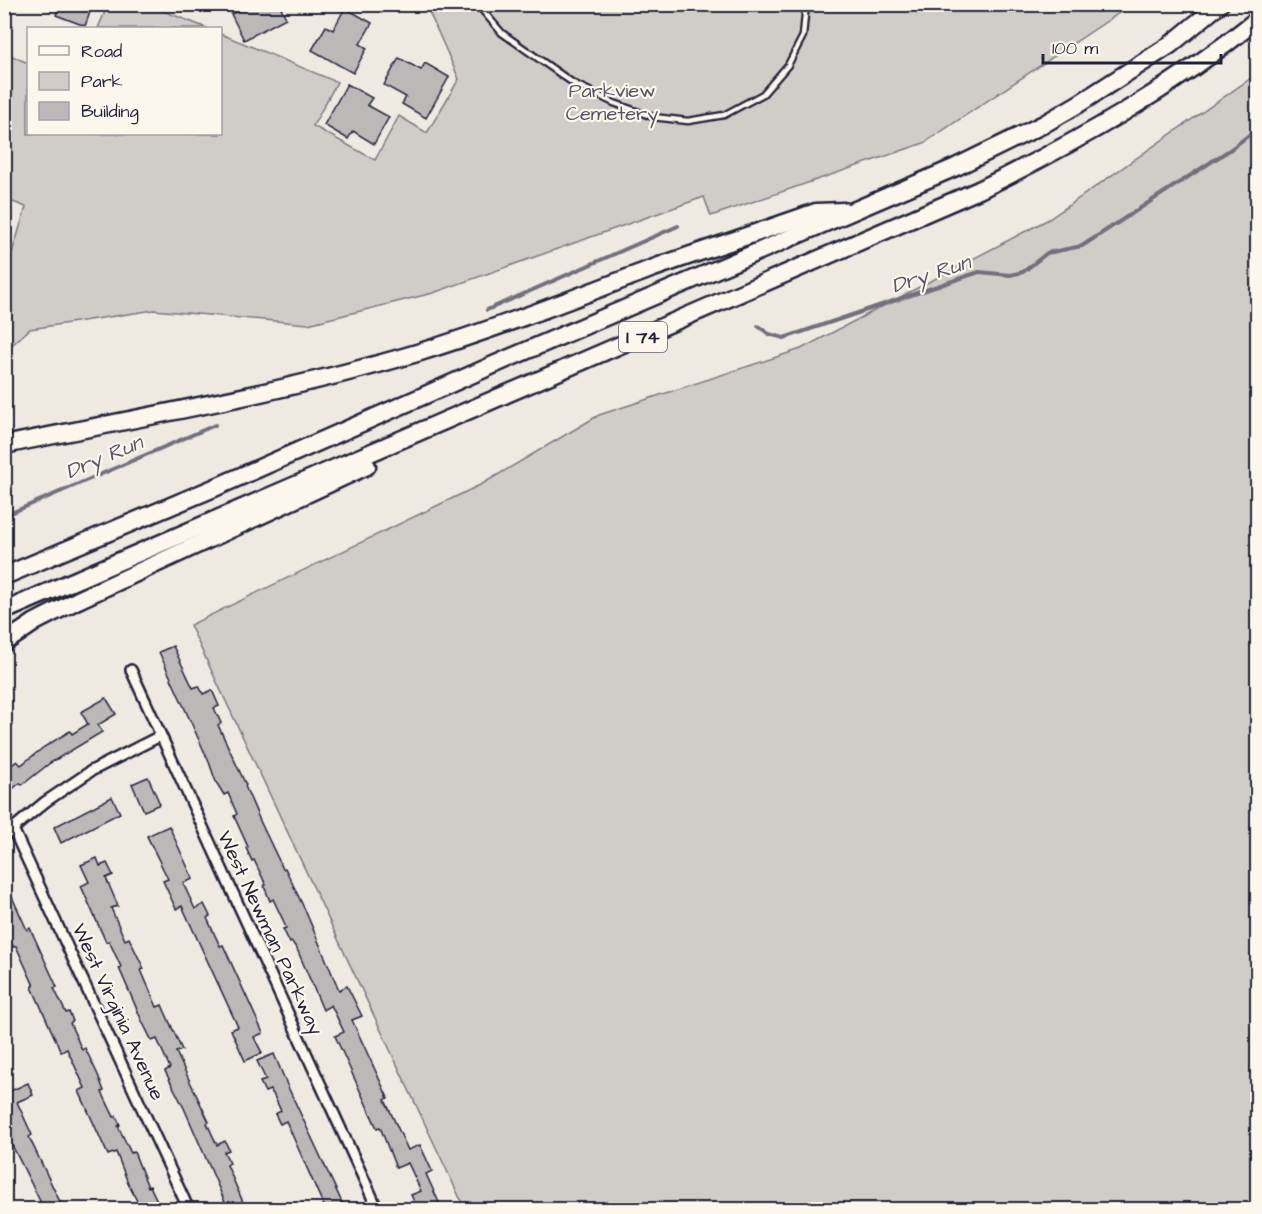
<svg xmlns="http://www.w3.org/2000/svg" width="1262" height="1214" font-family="'Architects Daughter',sans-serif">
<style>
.green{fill:#d0cdc9;stroke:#797882;stroke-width:1.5}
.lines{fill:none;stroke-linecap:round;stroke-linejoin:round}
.stream{stroke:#716f7c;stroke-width:4}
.building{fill:#bcb8b8;stroke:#22223b;stroke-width:1.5}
.lane-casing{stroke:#22223b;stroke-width:9}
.street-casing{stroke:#22223b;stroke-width:14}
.highway-casing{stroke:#22223b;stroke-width:21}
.lane{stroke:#fbf7ec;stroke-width:4.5}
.street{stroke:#fbf7ec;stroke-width:9}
.highway{stroke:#fbf7ec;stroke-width:16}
.labels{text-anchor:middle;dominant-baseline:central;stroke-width:4.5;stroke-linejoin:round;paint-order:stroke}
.shield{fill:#fbf7ec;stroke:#636270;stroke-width:1.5}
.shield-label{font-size:18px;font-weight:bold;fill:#22223b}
.park-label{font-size:20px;fill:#565566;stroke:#fbf7ec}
.street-label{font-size:20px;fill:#22223b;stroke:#fbf7ec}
.water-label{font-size:21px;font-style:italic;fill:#575666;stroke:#fbf7ec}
</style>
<rect width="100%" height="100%" fill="#eeeae2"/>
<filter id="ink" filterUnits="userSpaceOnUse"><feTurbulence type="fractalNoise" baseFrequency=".0167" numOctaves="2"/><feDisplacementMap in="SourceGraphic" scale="12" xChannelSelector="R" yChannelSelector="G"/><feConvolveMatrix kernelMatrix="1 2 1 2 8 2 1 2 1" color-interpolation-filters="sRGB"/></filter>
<g filter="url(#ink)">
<g class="green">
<polygon points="108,5 148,5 207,28 98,28"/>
<polygon points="426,5 1131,5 924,143 711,216 704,197 433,293 308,324 154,310 30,329 5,351 5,276 26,207 5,199 5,53 28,63 28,134 220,134 221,34 337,82 313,126 375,160 399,116 427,133 459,79"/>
<polygon points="1257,74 1257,1209 465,1209 190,625 484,483 599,415 801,349 1049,219"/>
</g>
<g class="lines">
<g class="stream">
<polyline points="487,310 678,226"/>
<polyline points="758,326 769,334 784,338 979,272 1010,275 1023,272 1047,253 1082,246 1231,149 1258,128"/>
<polyline points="4,516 215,425"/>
</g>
</g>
<g class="building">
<polygon points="60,4 93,4 85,26 56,15"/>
<polygon points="236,4 279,4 286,18 244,40 231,14 239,11"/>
<polygon points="345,8 372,23 360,44 367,48 353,73 312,50 326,26 333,30"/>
<polygon points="399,58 421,70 425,63 449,77 426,118 402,104 406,97 384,85"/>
<polygon points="347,84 372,98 367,105 389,117 374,144 353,131 348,139 324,125"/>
<polygon points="173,646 193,688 199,686 203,694 212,690 219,706 214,708 221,723 218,725 246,785 245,786 261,823 283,869 285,868 305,910 339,990 347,986 362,1016 352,1020 388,1098 385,1100 408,1150 420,1145 432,1171 426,1174 442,1209 422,1209 421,1206 417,1208 411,1195 421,1191 408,1163 396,1168 380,1127 377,1128 335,1036 344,1032 331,1005 323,1010 297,949 292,942 290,943 283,929 286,928 283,920 273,899 270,901 264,886 266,885 254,860 252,861 246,848 248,847 234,816 237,814 228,793 224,795 216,782 209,762 159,652"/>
<polygon points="106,698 116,714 98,725 102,732 50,763 22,785 20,783 4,796 4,771 17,761 21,765 44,747 70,731 72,734 88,724 81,712"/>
<polygon points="148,777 160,804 144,811 132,784"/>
<polygon points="112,797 120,813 61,843 54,827"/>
<polygon points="169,826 193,879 183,883 195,909 204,904 210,916 207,918 220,946 223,945 263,1033 254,1037 262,1053 245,1061 231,1030 238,1027 182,906 176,909 163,881 168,879 147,836"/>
<polygon points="97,858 100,866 107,863 113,875 106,878 118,906 111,908 125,940 129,938 144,969 141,970 157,1007 162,1005 182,1050 176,1052 209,1122 207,1123 217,1145 225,1141 229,1150 224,1152 230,1163 227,1165 246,1209 228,1209 184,1108 165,1071 170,1068 157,1039 152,1041 142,1021 119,968 121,967 109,941 106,942 81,886 89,882 81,865"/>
<polygon points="4,879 27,930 30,928 57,987 54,988 66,1013 69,1012 73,1021 70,1023 82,1050 85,1048 98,1075 104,1091 102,1092 114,1117 116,1116 120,1125 118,1126 131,1153 134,1152 148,1187 150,1186 161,1209 141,1209 128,1183 116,1152 108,1155 79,1091 85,1088 67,1049 61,1052 32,987 34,986 16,946 13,947 4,928"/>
<polygon points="274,1054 288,1087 345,1209 327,1209 323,1204 286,1121 280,1124 275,1114 281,1111 273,1094 270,1090 265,1092 260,1082 266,1080 257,1061"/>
<polygon points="28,1083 33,1095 17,1102 32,1135 29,1137 61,1204 50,1209 44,1209 4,1129 4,1094"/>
</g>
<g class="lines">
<defs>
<g id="lane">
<polyline points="477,4 502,33 573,83 614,103 653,117 688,121 724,115 763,94 788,65 803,36 806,4"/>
<polyline points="949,4 952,7 968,4"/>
</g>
<g id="street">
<polyline points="131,670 378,1210"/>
<polyline points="13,829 189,1210"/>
<polyline points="4,836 45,802 91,771 160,736"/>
<polyline points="4,1206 6,1210"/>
</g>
<g id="highway">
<path d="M4 445C142 417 282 393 417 353 495 329 572 299 648 270 704 250 760 232 816 212L844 211"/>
<polyline points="4,576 214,488 507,359 956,167 1044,124 1080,103 1170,45 1220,4"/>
<path d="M4 611 979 190C1079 141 1171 89 1258 19"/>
<polyline points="4,643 35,622 78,600 367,466"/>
</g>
</defs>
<use href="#lane" class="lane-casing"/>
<use href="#street" class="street-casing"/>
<use href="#highway" class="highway-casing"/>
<use href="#lane" class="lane"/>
<use href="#street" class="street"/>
<use href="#highway" class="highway"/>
</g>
</g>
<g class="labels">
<rect class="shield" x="619" y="322" width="48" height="30" rx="4.5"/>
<g class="shield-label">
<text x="643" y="337">I 74</text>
</g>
<g class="park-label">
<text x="612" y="91">Parkview<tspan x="612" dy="23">Cemetery</tspan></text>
</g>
<g class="street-label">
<text transform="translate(270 933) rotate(65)">West Newman Parkway</text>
<text transform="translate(118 1012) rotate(65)">West Virginia Avenue</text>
</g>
<g class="water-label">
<text transform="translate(931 274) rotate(-18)">Dry Run</text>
<text transform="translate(104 457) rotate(-23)">Dry Run</text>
</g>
</g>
<rect width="1262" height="1214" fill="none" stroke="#fbf7ec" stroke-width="24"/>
<rect x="12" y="12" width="1238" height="1190" fill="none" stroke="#22223b" stroke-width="2" filter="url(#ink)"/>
<rect x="27" y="27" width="195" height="108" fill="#fbf7ec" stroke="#a4a2a5" stroke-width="1.5"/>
<rect x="39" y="46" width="30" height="9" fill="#fbf7ec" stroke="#a4a2a5" stroke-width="1.5"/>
<text x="81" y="57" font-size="18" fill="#22223b">Road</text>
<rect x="39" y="72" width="30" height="18" fill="#d0cdc9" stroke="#a4a2a5" stroke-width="1.5"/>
<text x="81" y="87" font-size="18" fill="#22223b">Park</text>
<rect x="39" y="102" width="30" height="18" fill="#bcb8b8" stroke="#a4a2a5" stroke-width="1.5"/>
<text x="81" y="117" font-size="18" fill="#22223b">Building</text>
<path d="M1043 54v9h178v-9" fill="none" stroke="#22223b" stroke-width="3"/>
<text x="1052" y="54" font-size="18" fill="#22223b" stroke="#fbf7ec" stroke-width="4.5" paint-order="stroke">100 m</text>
</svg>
